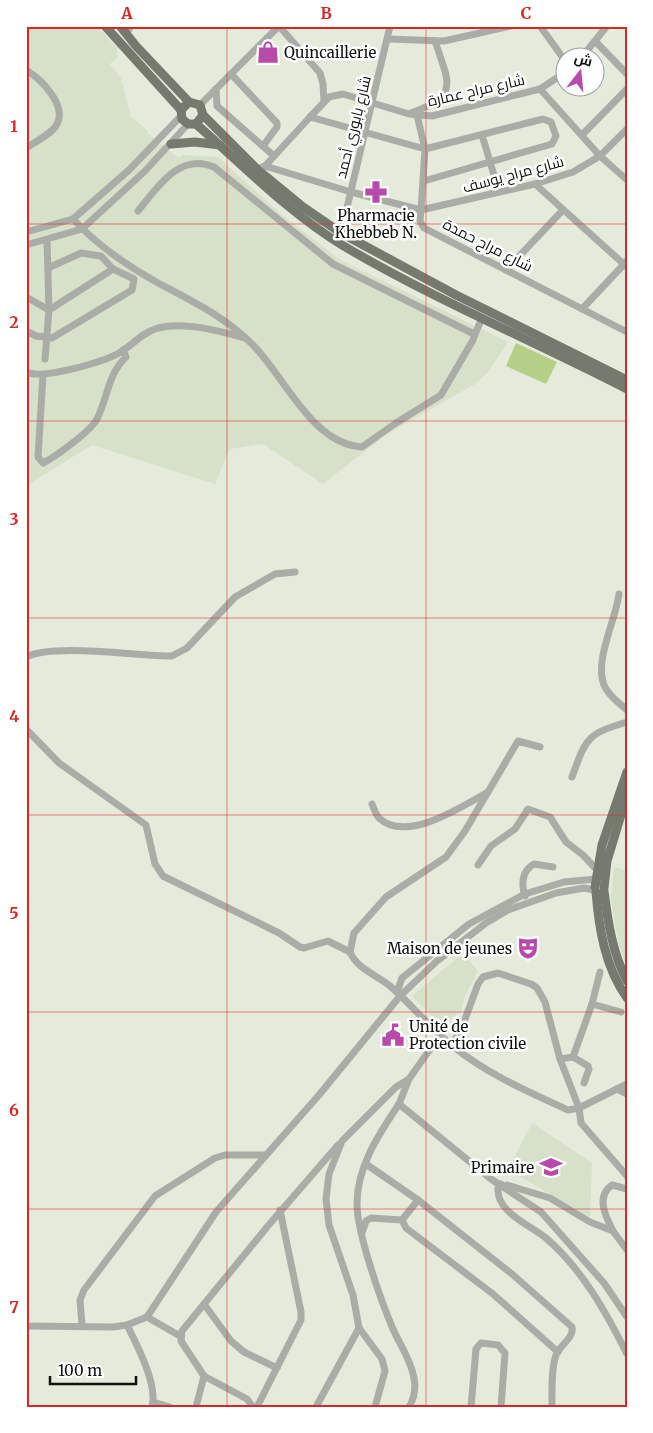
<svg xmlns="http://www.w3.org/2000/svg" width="653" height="1433" font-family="Merriweather,Cairo,serif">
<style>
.built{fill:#d7e0c8}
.green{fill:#b5cf86}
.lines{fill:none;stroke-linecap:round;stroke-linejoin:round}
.minor{stroke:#aaada6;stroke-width:7}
.major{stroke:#767a6e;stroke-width:9}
.grid{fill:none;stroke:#d62828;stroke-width:1;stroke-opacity:0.55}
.labels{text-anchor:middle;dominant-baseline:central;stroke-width:5;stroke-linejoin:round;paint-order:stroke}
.poi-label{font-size:15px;fill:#10120c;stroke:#fff;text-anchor:start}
.street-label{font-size:15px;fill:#10120c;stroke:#fff}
.neatline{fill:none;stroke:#d62828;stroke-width:2}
.grid-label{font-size:16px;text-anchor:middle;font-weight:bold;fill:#d62828}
</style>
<rect width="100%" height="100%" fill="#e5ebdb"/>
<g class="built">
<polygon points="32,26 97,26 117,48 117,58 110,64 121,78 131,117 148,131 147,133 179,158 182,155 218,157 282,215 342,261 508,342 487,373 475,384 387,434 323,484 263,444 230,449 215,484 92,445 26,486 26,31"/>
<polygon points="614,867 627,871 627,967 619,946 611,899"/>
<polygon points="463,953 478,971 465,996 461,1012 440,1024 412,996"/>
<polygon points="532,1123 592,1163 590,1217 508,1170"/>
</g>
<polygon class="green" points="516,343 557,362 546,384 506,366"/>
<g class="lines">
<g class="minor">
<polyline points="540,26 566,62"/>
<polyline points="126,34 131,26"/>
<polyline points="388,39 444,41 511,26"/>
<polyline points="596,42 627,74"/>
<polyline points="581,58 607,26"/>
<path d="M26 70C41 79 67 105 57 124 52 134 35 142 26 148"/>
<polyline points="231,74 277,123 277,127 263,146"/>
<polyline points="216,89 217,106 274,156"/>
<polyline points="540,89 600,156 627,180"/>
<polyline points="200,105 279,26 320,73 323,84 324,101"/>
<path d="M411 113C460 95 449 84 435 41"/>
<polyline points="417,115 425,149 421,210 535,184 573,172 600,156 627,129"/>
<polyline points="310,117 329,97 343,94 409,114 432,116 540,89 566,72"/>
<polyline points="482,135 499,192"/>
<polyline points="582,135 627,89"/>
<polyline points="265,166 310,117 425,149 543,119 551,122 556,136 552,144 424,181"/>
<polyline points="262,167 265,166 351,192 421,210 420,221 424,228 627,332"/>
<polyline points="535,184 627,267"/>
<path d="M73 219C97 245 129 267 160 284 194 302 225 317 252 344 284 375 311 444 362 447L396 423 441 395 473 340 475 334 472 333 333 264 214 167C179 152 157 188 138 211"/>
<polyline points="26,232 73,219 129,170 181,116"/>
<polyline points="341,233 390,26"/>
<polyline points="26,245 82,229 145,171 188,124"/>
<polyline points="506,270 562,211"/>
<polyline points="26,297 49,310 113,269"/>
<polyline points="582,309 627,261"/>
<polyline points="26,331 36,336 52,338 132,290 134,279 113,269 101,256 81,253 48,268"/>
<polyline points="475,334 482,318"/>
<polyline points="45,359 49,310 47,240"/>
<path d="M26 372C42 380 103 362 119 353 133 345 141 333 158 328 185 321 219 331 245 338"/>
<path d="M43 375 38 457 43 463C55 457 91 431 97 419 108 397 108 374 126 357L123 350"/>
<path d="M619 594C616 619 594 661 604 685 608 695 619 703 627 710"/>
<path d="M26 657C54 643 136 656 172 656L187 648 235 597 275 574 295 572"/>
<polyline points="26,729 59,763 146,825 155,864 163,876 279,933 300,947 304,948 328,941 350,952"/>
<path d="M572 777C586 739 586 734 627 722"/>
<path d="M372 804C374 809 376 815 379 818 406 844 463 806 488 792"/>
<polyline points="478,865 491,846 515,829 528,809 550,817 566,842 583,855 597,870"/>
<path d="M525 896C521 883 522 871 534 864L553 867"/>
<polyline points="397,992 402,978 469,924 525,894 564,882 596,879"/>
<polyline points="592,1004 621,1012"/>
<path d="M451 1045 461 1030 478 984 483 977 498 973 531 984 537 988 545 1002 560 1059 579 1108 568 1110C529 1092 487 1074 454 1047 431 1029 412 1005 390 986 377 975 357 969 350 952L354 933 386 897 446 857 465 831 518 741 540 747"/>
<polyline points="573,1057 588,1066 589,1069 584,1083"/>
<polyline points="560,1059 573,1057 592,1004 600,972"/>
<polyline points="627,1084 579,1108 581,1123 627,1176"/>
<polyline points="617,1089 627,1094"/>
<polyline points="399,1104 409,1079"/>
<path d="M366 1164 418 1200 512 1274 572 1327C574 1337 562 1344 557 1353 551 1364 552 1393 552 1407"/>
<path d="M501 1184 498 1188C496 1212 530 1225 546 1238 582 1269 606 1312 627 1354"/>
<polyline points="507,1185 550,1198 590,1222 613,1231 627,1250"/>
<polyline points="418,1200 402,1220 406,1228 493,1294 558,1352"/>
<path d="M613 1231C606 1217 595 1197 612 1185L627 1189"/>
<polyline points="362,1233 366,1221 371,1218 402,1220"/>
<polyline points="204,1304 231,1341 244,1352 277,1368"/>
<polyline points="147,1317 180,1336"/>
<polyline points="82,1325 80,1300 84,1290 155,1196 215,1158 225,1155 264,1155"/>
<path d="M127 1325C137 1345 158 1385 152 1407"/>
<polyline points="26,1326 113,1327 127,1325 147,1317 216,1212 319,1095 400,996 437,961 486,923 508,910 556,893 584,888 594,890"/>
<polyline points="153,1402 170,1407"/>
<polyline points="196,1407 204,1376"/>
<polyline points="253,1407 247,1399 204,1376 181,1341 182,1331 267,1227 338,1145"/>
<polyline points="257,1407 301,1320 301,1312 280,1210"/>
<polyline points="316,1407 359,1328"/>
<polyline points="375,1407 385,1371 382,1359 359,1328 353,1295 329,1225 326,1199 329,1174 342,1141 396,1087 409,1079 440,1035"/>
<path d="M409 1407C415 1397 416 1388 414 1378 411 1360 400 1345 393 1329 381 1301 357 1233 357 1204 357 1166 379 1134 399 1104L491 1179 541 1212 604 1283 627 1317"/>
<polyline points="471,1407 476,1349 481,1343 498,1345 505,1353 501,1407"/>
</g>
<g class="major">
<polyline points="105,26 181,110"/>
<polyline points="120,26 136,46 189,102"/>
<polyline points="203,115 196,124 188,124 182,119 181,110 189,102 200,105 203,115 258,170 303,207 341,233 456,295 627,380"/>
<path d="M196 124C243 165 288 212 342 245 433 299 532 340 627 389"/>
<polyline points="171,144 195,142 220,145"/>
<polyline points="595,887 602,845 627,772"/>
<polyline points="604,888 607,861 627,795"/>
<path d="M604 891C608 922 612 952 627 981"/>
<path d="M596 892C599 929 605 967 627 998"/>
</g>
</g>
<path class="grid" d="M227 26V1407M426 26V1407M26 224H627M26 421H627M26 618H627M26 815H627M26 1012H627M26 1209H627"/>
<defs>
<symbol id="shop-bare" viewBox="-9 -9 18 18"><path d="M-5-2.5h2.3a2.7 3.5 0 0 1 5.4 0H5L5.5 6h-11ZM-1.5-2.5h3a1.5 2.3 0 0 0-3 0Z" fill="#b84aa9" stroke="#fff" stroke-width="2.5" paint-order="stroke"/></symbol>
<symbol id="pharmacy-bare" viewBox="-9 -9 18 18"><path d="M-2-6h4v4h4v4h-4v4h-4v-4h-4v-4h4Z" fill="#b84aa9" stroke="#fff" stroke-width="2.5" paint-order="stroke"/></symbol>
<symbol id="theatre-bare" viewBox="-9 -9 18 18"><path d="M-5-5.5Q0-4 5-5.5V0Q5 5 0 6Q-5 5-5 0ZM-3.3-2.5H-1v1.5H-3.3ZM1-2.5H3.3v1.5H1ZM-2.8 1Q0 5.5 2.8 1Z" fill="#b84aa9" stroke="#fff" stroke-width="2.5" paint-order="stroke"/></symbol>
<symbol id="civic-bare" viewBox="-9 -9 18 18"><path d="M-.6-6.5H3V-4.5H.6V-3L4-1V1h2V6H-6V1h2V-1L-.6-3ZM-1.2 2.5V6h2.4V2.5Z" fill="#b84aa9" stroke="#fff" stroke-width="2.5" paint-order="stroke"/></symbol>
<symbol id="school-bare" viewBox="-9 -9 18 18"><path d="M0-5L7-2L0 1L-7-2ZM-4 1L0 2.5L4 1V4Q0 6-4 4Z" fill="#b84aa9" stroke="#fff" stroke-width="2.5" paint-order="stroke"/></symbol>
</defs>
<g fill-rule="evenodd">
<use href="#shop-bare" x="252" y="36" width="32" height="32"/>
<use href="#pharmacy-bare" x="360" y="176" width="32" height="32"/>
<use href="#theatre-bare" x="512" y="932" width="32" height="32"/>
<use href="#civic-bare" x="377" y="1019" width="32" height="32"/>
<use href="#school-bare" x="535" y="1151" width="32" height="32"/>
</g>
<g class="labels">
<g class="poi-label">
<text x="284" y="52">Quincaillerie</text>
<text x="376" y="215" text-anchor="middle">Pharmacie<tspan x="376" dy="17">Khebbeb N.</tspan></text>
<text x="512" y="948" text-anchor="end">Maison de jeunes</text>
<text x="409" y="1026">Unité de<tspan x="409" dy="17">Protection civile</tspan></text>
<text x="534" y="1167" text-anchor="end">Primaire</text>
</g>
<g class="street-label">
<text transform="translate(476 90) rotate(-13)">شارع مراح عمارة</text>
<text transform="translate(353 127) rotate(-76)">شارع بابوري أحمد</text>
<text transform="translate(513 174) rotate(-15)">شارع مراح يوسف</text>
<text transform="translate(488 245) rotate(27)">شارع مراح حمدة</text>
</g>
</g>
<rect width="653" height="1433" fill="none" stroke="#ffffff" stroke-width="55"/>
<g transform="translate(580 72) rotate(16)"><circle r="24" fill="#ffffff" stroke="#9fa09e"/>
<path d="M0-4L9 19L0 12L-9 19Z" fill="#b84aa9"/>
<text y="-8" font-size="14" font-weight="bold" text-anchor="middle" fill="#10120c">ش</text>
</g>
<path d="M50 1376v8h86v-8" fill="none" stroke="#10120c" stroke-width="2.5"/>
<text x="58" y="1376" font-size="15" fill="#10120c" stroke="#ffffff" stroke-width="4" paint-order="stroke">100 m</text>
<rect x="28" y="28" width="598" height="1378" class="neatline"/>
<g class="grid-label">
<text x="127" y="19">A</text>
<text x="326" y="19">B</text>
<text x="526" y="19">C</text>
<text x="14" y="132">1</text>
<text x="14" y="328">2</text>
<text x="14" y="525">3</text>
<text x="14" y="722">4</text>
<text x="14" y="919">5</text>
<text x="14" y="1116">6</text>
<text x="14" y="1313">7</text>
</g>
</svg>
